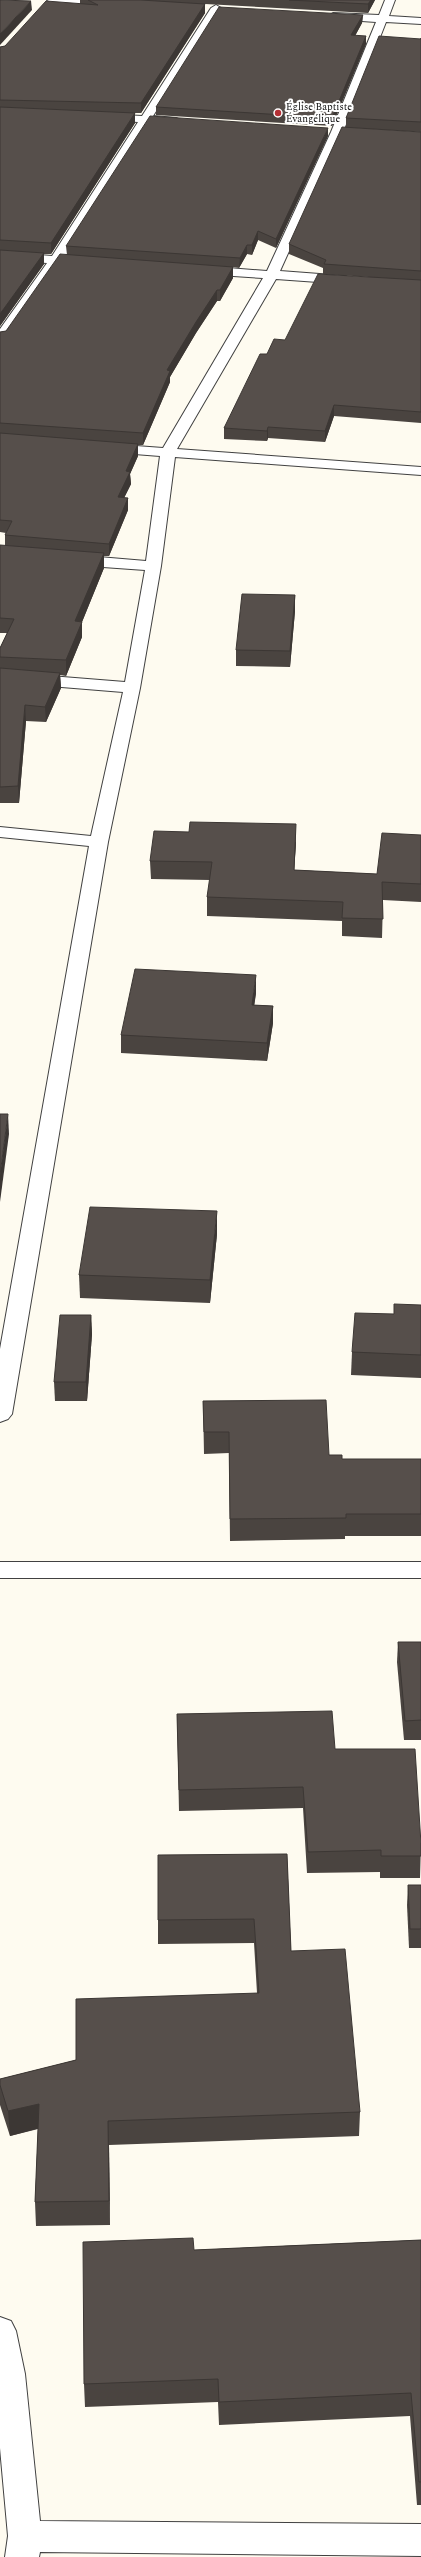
<svg xmlns="http://www.w3.org/2000/svg" width="421" height="2557" font-family="Spectral,serif">
<style>
.lines{fill:none;stroke-linecap:round;stroke-linejoin:round}
.minor-casing{stroke:#414141;stroke-width:2}
.minor{fill:#fff;fill-rule:evenodd}
.wall{fill:#4a4440}
.shaded-wall{fill:#3c3734}
.building{fill:#564f4b;stroke:#3c3734}
.poi-dot{fill:#b43035;stroke:#fff;stroke-width:1.5}
.labels{text-anchor:middle;dominant-baseline:central;stroke-width:4;stroke-linejoin:round;paint-order:stroke}
.far-poi-label{font-size:10px;fill:#0e0e0e;stroke:#fff;text-anchor:start}
</style>
<rect width="100%" height="100%" fill="#fefbf0"/>
<g class="lines">
<defs>
<g id="minor">
<polygon points="47,0 112,0 116,3 111,6 52,3"/>
<polygon points="385,0 395,0 389,16 421,18 421,24 386,22 343,132 280,271 346,276 352,280 346,284 276,279 177,449 421,467 421,475 175,457 161,566 140,688 108,842 12,1414 8,1419 0,1422 0,1349 89,846 0,837 0,827 91,836 123,692 0,682 0,672 125,682 145,570 75,565 67,560 75,555 146,561 160,456 109,452 102,448 109,444 163,448 263,278 203,274 197,270 203,266 267,271 331,132 376,22 333,19 328,16 333,13 379,15"/>
<polygon points="216,5 221,8 153,116 176,118 182,121 176,124 149,123 65,257 87,258 93,262 87,266 60,264 5,342 0,343 0,329 47,263 0,260 0,252 52,256 138,122 105,120 99,117 105,114 142,116 211,8"/>
<rect x="0" y="1562" width="421" height="16"/>
<polygon points="0,2317 11,2321 16,2331 25,2374 40,2521 421,2524 421,2556 40,2552 39,2557 5,2557 8,2536 0,2448"/>
</g>
</defs>
<use href="#minor" class="minor-casing"/>
<use href="#minor" class="minor"/>
</g>
<g class="wall">
<polygon points="80,0 375,0 368,13 205,4 205,13 141,113 135,113 135,123 51,254 44,254 44,264 0,326 0,47 5,46 80,4"/>
<polygon points="363,15 362,23 355,36 366,36 366,44 332,126 156,115 156,107"/>
<polygon points="421,38 421,132 346,128 346,118"/>
<polygon points="421,132 421,423 334,416 325,442 268,438 267,441 224,439 224,428 267,354 369,277 323,274 323,268 289,254 289,244"/>
<polygon points="328,136 276,248 258,240 252,255 247,254 239,268 233,267 233,278 220,301 217,301 196,333 170,377 170,382 143,445 138,445 138,456 130,474 131,484 124,498 128,498 128,510 109,556 104,556 104,568 82,622 82,637 66,676 60,675 61,688 46,722 26,721 19,803 0,803 0,648 7,633 0,633 0,545 5,546 5,535 6,533 0,532 0,332 6,331 67,255 66,246"/>
<polygon points="295,595 295,611 290,667 236,666 236,650"/>
<polygon points="421,835 421,902 383,900 382,938 342,936 342,921 207,916 207,897 210,880 151,879 150,861 296,842 294,870 377,874"/>
<polygon points="256,993 254,1005 273,1006 273,1023 267,1061 121,1053 121,1035"/>
<polygon points="217,1234 210,1303 80,1298 79,1275"/>
<polygon points="421,1305 421,1378 351,1375 352,1352 394,1314"/>
<polygon points="91,1315 92,1334 87,1401 55,1401 54,1382"/>
<polygon points="203,1401 329,1455 342,1459 421,1459 421,1536 345,1536 345,1539 230,1541 229,1453 204,1454"/>
<polygon points="398,1642 421,1642 421,1740 404,1740 397,1662"/>
<polygon points="177,1714 335,1749 421,1844 420,1878 380,1878 380,1872 307,1873 303,1808 179,1811"/>
<polygon points="287,1854 291,1951 360,2112 359,2136 109,2145 110,2225 36,2226 35,2202 38,2129 10,2136 0,2105 0,2079 76,2060 257,1993 254,1943 158,1944 158,1920"/>
<polygon points="408,1885 421,1885 421,1948 409,1948 407,1905"/>
<polygon points="421,2240 421,2505 417,2505 410,2416 219,2425 218,2402 85,2407 84,2384 194,2250"/>
</g>
<g class="shaded-wall">
<polygon points="371,0 375,0 368,13 368,4"/>
<polygon points="31,1 32,10 0,45 0,34"/>
<polygon points="205,4 205,13 141,113 141,103"/>
<polygon points="363,15 362,23 351,43 351,35"/>
<polygon points="366,36 366,44 332,126 332,118"/>
<polygon points="135,113 135,123 51,254 51,243"/>
<polygon points="328,128 328,136 276,248 276,239"/>
<polygon points="258,231 258,240 252,255 252,245"/>
<polygon points="247,245 247,254 239,268 240,258"/>
<polygon points="44,253 44,264 0,326 0,314"/>
<polygon points="233,267 233,278 220,301 220,290"/>
<polygon points="217,290 217,301 196,333 170,377 170,382 143,445 143,433 167,370 196,322"/>
<polygon points="334,405 334,416 325,442 325,431"/>
<polygon points="268,427 268,438 267,441 267,431"/>
<polygon points="138,444 138,456 130,474 131,484 118,510 118,497 126,471"/>
<polygon points="128,498 128,510 109,556 109,544"/>
<polygon points="104,553 104,568 82,622 82,637 66,676 66,660 75,621"/>
<polygon points="295,595 295,611 290,667 290,651"/>
<polygon points="60,673 61,688 46,722 45,707"/>
<polygon points="25,705 26,721 19,803 18,786"/>
<polygon points="296,824 296,842 293,889 294,870"/>
<polygon points="256,975 256,993 252,1022 252,1005"/>
<polygon points="273,1006 273,1023 267,1061 267,1043"/>
<polygon points="8,1114 9,1134 0,1202 0,1175"/>
<polygon points="217,1211 217,1234 210,1303 210,1280"/>
<polygon points="91,1315 92,1334 87,1401 86,1382"/>
<polygon points="39,2104 40,2128 10,2136 8,2111"/>
<polygon points="108,2121 109,2145 110,2225 109,2201"/>
</g>
<g class="building">
<polygon points="0,0 31,1 0,34"/>
<polygon points="88,0 141,0 205,4 141,103 0,100 0,47 5,46 46,1 98,5"/>
<polygon points="289,0 371,0 368,4"/>
<polygon points="219,7 363,15 351,35 366,36 332,118 156,107"/>
<polygon points="379,36 421,39 421,38 421,122 346,118"/>
<polygon points="0,107 135,113 51,243 0,240"/>
<polygon points="150,116 328,128 276,239 258,231 252,245 247,245 240,258 66,246"/>
<polygon points="342,127 421,132 421,271 324,264 326,260 289,244"/>
<polygon points="0,250 44,253 0,314"/>
<polygon points="60,254 233,267 220,290 217,290 196,322 167,370 170,371 143,433 0,423 0,332 6,331"/>
<polygon points="318,274 421,280 421,412 334,405 325,431 268,427 267,431 224,428 260,354 267,354 274,339 285,340"/>
<polygon points="0,433 138,444 126,471 130,472 118,497 128,498 109,544 5,535 12,521 0,520"/>
<polygon points="0,545 104,553 75,621 82,622 66,660 0,657 0,648 14,619 0,618"/>
<polygon points="242,594 295,595 290,651 236,650"/>
<polygon points="0,668 60,673 45,707 25,705 18,786 0,787"/>
<polygon points="190,822 296,824 294,870 377,874 382,833 421,835 421,884 382,882 383,919 342,918 343,902 207,897 212,862 150,861 154,831 189,832"/>
<polygon points="135,969 256,975 252,1005 273,1006 267,1043 121,1035"/>
<polygon points="0,1114 8,1114 0,1175"/>
<polygon points="90,1207 217,1211 210,1280 79,1275"/>
<polygon points="394,1304 421,1305 421,1355 352,1352 355,1313 394,1314"/>
<polygon points="60,1315 91,1315 86,1382 54,1382"/>
<polygon points="326,1400 329,1455 342,1455 342,1459 421,1459 421,1514 346,1514 346,1518 230,1519 229,1432 204,1432 203,1401"/>
<polygon points="398,1642 421,1642 421,1720 405,1721"/>
<polygon points="332,1711 335,1749 415,1749 421,1844 421,1856 381,1856 381,1850 308,1852 303,1787 179,1790 177,1714"/>
<polygon points="287,1854 291,1951 345,1949 360,2112 108,2121 109,2201 35,2202 39,2104 8,2111 0,2085 0,2079 76,2060 76,1999 259,1993 254,1919 158,1920 158,1855"/>
<polygon points="408,1885 421,1885 421,1929 410,1929"/>
<polygon points="193,2238 194,2250 421,2240 421,2482 419,2482 411,2393 219,2402 218,2379 84,2384 83,2242"/>
</g>
<circle class="poi-dot" cx="278" cy="113" r="4"/>
<g class="labels">
<g class="far-poi-label">
<text x="286" y="107">Église Baptiste<tspan x="286" dy="12">Évangélique</tspan></text>
</g>
</g>
</svg>
